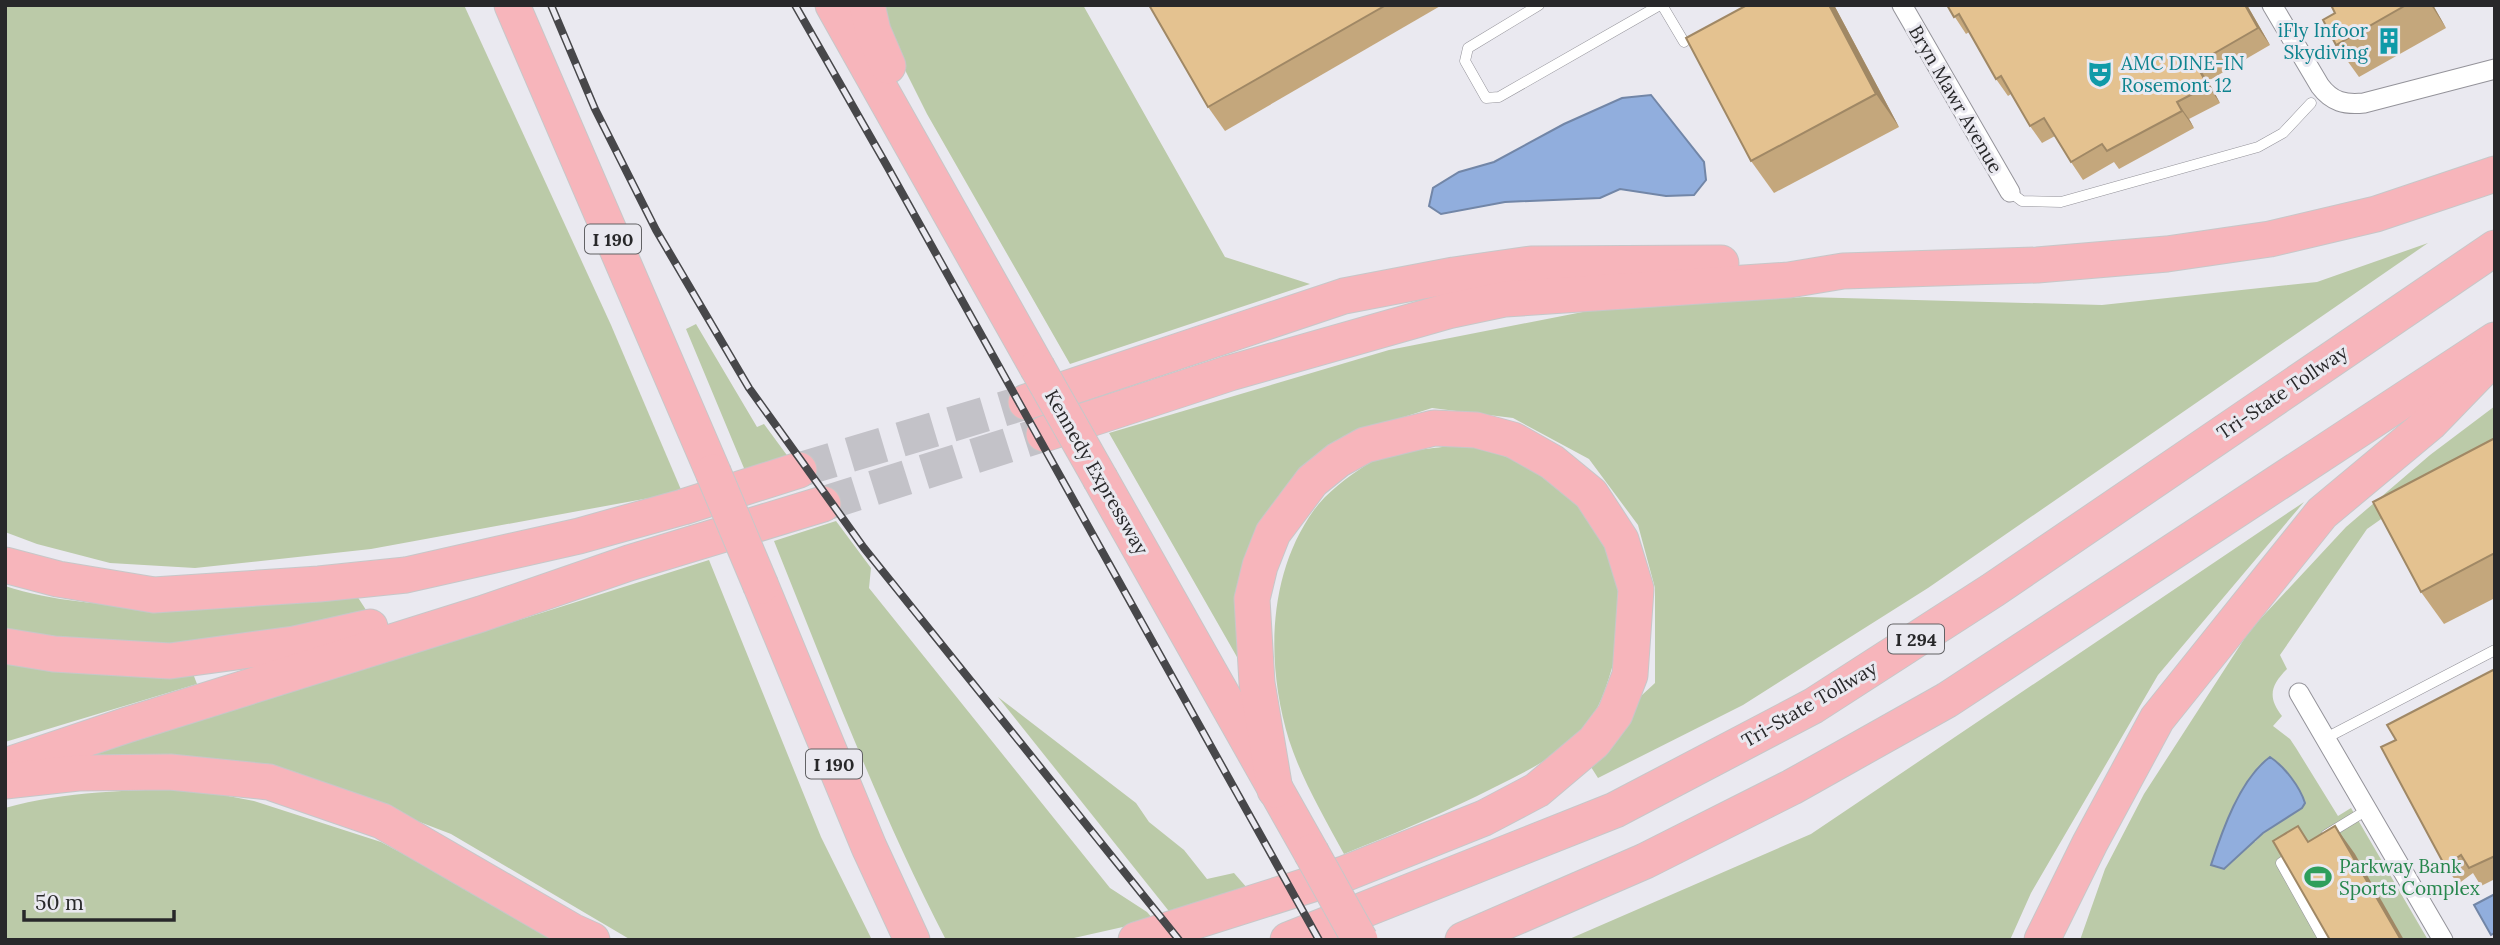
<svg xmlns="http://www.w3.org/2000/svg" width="2500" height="945" font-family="Lora,serif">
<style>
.green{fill:#bbcaa8;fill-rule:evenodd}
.water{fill:#91aedd;stroke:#7286a7;stroke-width:2}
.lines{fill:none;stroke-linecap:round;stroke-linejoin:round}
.motorway-tunnel{stroke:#c3c2c8;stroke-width:35;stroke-dasharray:35 18;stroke-linecap:butt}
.service-casing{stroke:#94939a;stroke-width:11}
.minor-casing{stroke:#94939a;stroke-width:21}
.motorway-casing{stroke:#c7c7c8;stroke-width:37}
.service{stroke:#fff;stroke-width:10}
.minor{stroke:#fff;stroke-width:19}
.motorway{stroke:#f7b5bb;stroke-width:35}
.rail-casing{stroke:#47474a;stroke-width:8}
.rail{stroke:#eae9f0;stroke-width:5;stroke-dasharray:16;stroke-linecap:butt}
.motorway-bridge-casing{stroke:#c7c7c8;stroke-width:37;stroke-linecap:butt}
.motorway-bridge{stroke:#f7b5bb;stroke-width:35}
.wall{fill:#c4a77c}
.shaded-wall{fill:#a08865}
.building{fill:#e4c290;stroke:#a08865;stroke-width:2}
.labels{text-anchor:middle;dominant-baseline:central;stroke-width:6;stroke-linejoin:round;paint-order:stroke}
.shield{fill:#eae9f0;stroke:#626265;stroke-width:2}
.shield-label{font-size:18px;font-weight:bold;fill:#28282a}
.culture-label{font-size:19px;fill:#0d838f;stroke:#eae9f0;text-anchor:end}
.street-label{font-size:19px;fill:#28282a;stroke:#eae9f0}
.leisure-label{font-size:19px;fill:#27864d;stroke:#eae9f0;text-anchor:start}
</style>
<rect width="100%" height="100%" fill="#eae9f0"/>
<g class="green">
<polygon points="5,5 464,5 611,325 682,492 371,549 195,568 110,563 37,544 5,532"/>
<polygon points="883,5 1083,5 1225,257 1310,284 1070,364 927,114 902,64"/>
<polygon points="2428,243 1928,588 1743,705 1598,778 1591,767 1642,695 1655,683 1655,588 1638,525 1589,459 1513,418 1432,408 1382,424 1338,446 1242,606 1237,657 1109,433 1389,350 1603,308 1806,297 2102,305 2317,282"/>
<polygon points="696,324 757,427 764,424 789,458 746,473 686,329"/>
<path d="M2495 406V439L2367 529 2280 655 2287 669C2271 685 2267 697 2282 716L2273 726 2290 739 2296 748 2338 816 2351 808 2428 940H2080L2105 869 2144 794 2250 630 2346 527 2430 455ZM2262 764 2302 808 2263 833 2255 842 2222 833 2244 788Z"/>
<path d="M1449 446C1461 447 1474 447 1486 449 1496 452 1506 457 1515 461 1593 494 1637 580 1614 661 1607 685 1600 710 1583 729 1559 756 1527 771 1495 787 1446 812 1396 833 1344 854 1324 817 1302 780 1289 740 1266 665 1267 575 1314 510 1326 493 1349 476 1366 465 1390 451 1422 450 1449 446Z"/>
<polygon points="2304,502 2158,675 2031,893 2010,940 1567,940 1811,834"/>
<path d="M836 521 871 568 869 588 1110 888 1147 912 1154 920 1065 940H946C879 811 828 675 774 541Z"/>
<polygon points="709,560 821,837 872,940 631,940 451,834 292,773 94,762 91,755"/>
<path d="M5 586C110 620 248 601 357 596L368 613C276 633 180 651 85 644 59 642 32 637 5 634Z"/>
<polygon points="5,660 192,671 197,684 5,742"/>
<polygon points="998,697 1136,803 1149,822 1184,850 1207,879 1234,873 1248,889 1172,915"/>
<path d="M192 789 254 801 381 842 564 940H5V808C66 791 130 790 192 789Z"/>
</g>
<g class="water">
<polygon points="1651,95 1704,162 1706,180 1694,195 1666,196 1620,189 1600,198 1505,202 1441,214 1429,206 1433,188 1459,172 1494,162 1564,124 1622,98"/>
<path d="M2270 757C2285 767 2300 787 2305 803L2302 808 2263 833 2224 869 2211 865C2222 831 2240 779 2270 757Z"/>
<polygon points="2495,894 2495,933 2491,935 2474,905"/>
</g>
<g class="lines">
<g class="motorway-tunnel">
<polyline points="799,470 1026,402"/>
<polyline points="823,504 1044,434"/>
</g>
<defs>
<g id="service">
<polyline points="1539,5 1468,48 1465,61 1486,98 1499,97 1660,5"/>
<polyline points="1662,5 1684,42"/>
<polyline points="2010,192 2022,201 2061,202 2258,147 2283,133 2311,103"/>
<polyline points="2326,738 2495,650"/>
<polyline points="2326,835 2367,810"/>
<polyline points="2295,854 2281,863 2324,940"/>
</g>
<g id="minor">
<polyline points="1902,5 2010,192"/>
<path d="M2272 5 2320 86C2332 102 2345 105 2364 103L2495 69"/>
<polyline points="2299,693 2443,940"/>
</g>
<g id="motorway">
<polyline points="512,5 713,472"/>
<polyline points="833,5 1037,367"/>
<polyline points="867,5 873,31 888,66"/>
<polyline points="1026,402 1344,296 1454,275 1531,264 1721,263"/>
<polyline points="1044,434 1230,373 1448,311 1505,299 1789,280 1843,271 2037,265 2167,254 2270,239 2376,214 2495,174"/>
<polyline points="1101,480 1311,852"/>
<polyline points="5,565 58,579 154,595 319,584 406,575 579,536 683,507 799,470"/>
<polyline points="761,586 869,847 912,940"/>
<polyline points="5,646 54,654 170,661 294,644 370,627"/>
<polyline points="5,766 127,725 481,614 629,563 823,504"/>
<polyline points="5,781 78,773 170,772 269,782 382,821 572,931 592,940"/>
<polyline points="1136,940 1344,874 1484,818 1537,790 1594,742 1615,714 1630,675 1636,589 1621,540 1591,494 1552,462 1513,440 1476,430 1434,428 1365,445 1338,460 1312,481 1273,533 1260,566 1252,599 1257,683 1275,790"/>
<polyline points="1288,940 1615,810 1813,706 1993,590 2495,248"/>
<polyline points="1463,940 1645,861 1792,787 1947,700 2495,340"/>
<polyline points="2042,940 2090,843 2157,719 2322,513 2430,423 2494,357"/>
</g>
</defs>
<use href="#service" class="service-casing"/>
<use href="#minor" class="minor-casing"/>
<use href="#motorway" class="motorway-casing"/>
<use href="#service" class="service"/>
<use href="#minor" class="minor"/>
<use href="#motorway" class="motorway"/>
<defs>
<g id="rail">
<polyline points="551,5 595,109 656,230 749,388 864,548 1179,940"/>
<polyline points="795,5 887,166 1319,940"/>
</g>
</defs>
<use href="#rail" class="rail-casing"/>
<use href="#rail" class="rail"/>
<defs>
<g id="motorway-bridge">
<polyline points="1037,367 1101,480"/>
<polyline points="713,472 761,586"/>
<polyline points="1311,852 1360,940"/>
</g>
</defs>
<use href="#motorway-bridge" class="motorway-bridge-casing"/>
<use href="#motorway-bridge" class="motorway-bridge"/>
</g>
<g class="wall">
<polygon points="1149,5 1442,5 1225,131 1208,107"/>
<polygon points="1747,5 1834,5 1899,127 1774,193 1751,161"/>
<polygon points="1947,5 2247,5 2270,45 2208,81 2220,103 2189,119 2194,128 2119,169 2114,162 2083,180 2071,162 2055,136 2042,143 2030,126 2011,94 2008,96 1996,79 1969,32 1966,34"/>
<polygon points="2331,5 2433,5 2446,28 2359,77 2336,45 2335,13"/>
<polygon points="2495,438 2495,598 2444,624 2421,592"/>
<polygon points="2495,669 2495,879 2481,886 2473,873 2458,884 2445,866 2396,740"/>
</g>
<g class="shaded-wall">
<polygon points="1829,5 1834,5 1899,127 1876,94"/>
<polygon points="2245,5 2247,5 2270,45 2258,28"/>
<polygon points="2431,5 2433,5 2446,28"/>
<polygon points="2196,64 2208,81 2220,103 2208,86"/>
<polygon points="2177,102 2189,119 2194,128 2182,111"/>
<polygon points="2335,826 2355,854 2404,940 2401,940"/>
</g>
<g class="building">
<polygon points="1149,5 1386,5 1208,107"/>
<polygon points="1747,5 1829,5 1876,94 1751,161 1686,38"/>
<polygon points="1947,5 2245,5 2258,28 2196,64 2208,86 2177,102 2182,111 2107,151 2102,144 2071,162 2044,118 2030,126 2001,76 1996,79 1959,14 1954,17"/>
<polygon points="2331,5 2406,5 2336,45 2323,20 2335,13"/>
<polygon points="2495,438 2495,553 2421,592 2373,502"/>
<polygon points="2495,669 2495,856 2469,868 2461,855 2445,866 2381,747 2396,740 2387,725"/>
<polygon points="2298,826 2308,842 2335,826 2401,940 2330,940 2273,841"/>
</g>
<defs>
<symbol id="building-bare" viewBox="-9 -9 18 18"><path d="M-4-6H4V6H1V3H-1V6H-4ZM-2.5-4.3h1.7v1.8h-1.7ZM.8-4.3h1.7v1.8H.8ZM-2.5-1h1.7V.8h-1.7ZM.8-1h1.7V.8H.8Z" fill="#0f9aa8" stroke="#eae9f0" stroke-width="2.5" paint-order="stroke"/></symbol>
<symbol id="theatre-bare" viewBox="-9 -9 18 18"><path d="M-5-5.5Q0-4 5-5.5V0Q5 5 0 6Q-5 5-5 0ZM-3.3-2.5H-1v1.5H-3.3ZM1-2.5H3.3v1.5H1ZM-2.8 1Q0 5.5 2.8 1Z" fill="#0f9aa8" stroke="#eae9f0" stroke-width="2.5" paint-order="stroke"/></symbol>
<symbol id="stadium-bare" viewBox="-9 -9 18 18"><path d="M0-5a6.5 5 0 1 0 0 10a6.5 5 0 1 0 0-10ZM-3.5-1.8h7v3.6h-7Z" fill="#2e9e5b" stroke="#eae9f0" stroke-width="2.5" paint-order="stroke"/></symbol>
</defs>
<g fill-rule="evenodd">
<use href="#building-bare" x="2370" y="22" width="38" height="38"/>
<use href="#theatre-bare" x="2081" y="55" width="38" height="38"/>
<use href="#stadium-bare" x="2299" y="858" width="38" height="38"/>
</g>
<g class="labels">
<g class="shield">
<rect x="585" y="224.5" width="56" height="29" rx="5"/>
<rect x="1888" y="624.5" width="56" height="29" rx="5"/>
<rect x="806" y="749.5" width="56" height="29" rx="5"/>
</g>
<g class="shield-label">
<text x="613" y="239">I 190</text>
<text x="1916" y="639">I 294</text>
<text x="834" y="764">I 190</text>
</g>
<g class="culture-label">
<text x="2368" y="30">iFly Infoor<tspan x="2368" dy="22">Skydiving</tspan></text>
<text x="2121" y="63" text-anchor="start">AMC DINE-IN<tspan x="2121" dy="22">Rosemont 12</tspan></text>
</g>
<g class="street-label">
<text transform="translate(1956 99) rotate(60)">Bryn Mawr Avenue</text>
<text transform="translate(2282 392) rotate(-34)">Tri-State Tollway</text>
<text transform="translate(1097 472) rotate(60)">Kennedy Expressway</text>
<text transform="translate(1809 704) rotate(-30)">Tri-State Tollway</text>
</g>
<g class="leisure-label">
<text x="2339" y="866">Parkway Bank<tspan x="2339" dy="22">Sports Complex</tspan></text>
</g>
</g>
<rect width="2500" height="945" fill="none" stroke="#28282a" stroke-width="14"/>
<path d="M24 910v10h150v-10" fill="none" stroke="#28282a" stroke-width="3.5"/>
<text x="35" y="910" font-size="21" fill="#28282a" stroke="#eae9f0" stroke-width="5" paint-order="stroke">50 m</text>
</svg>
